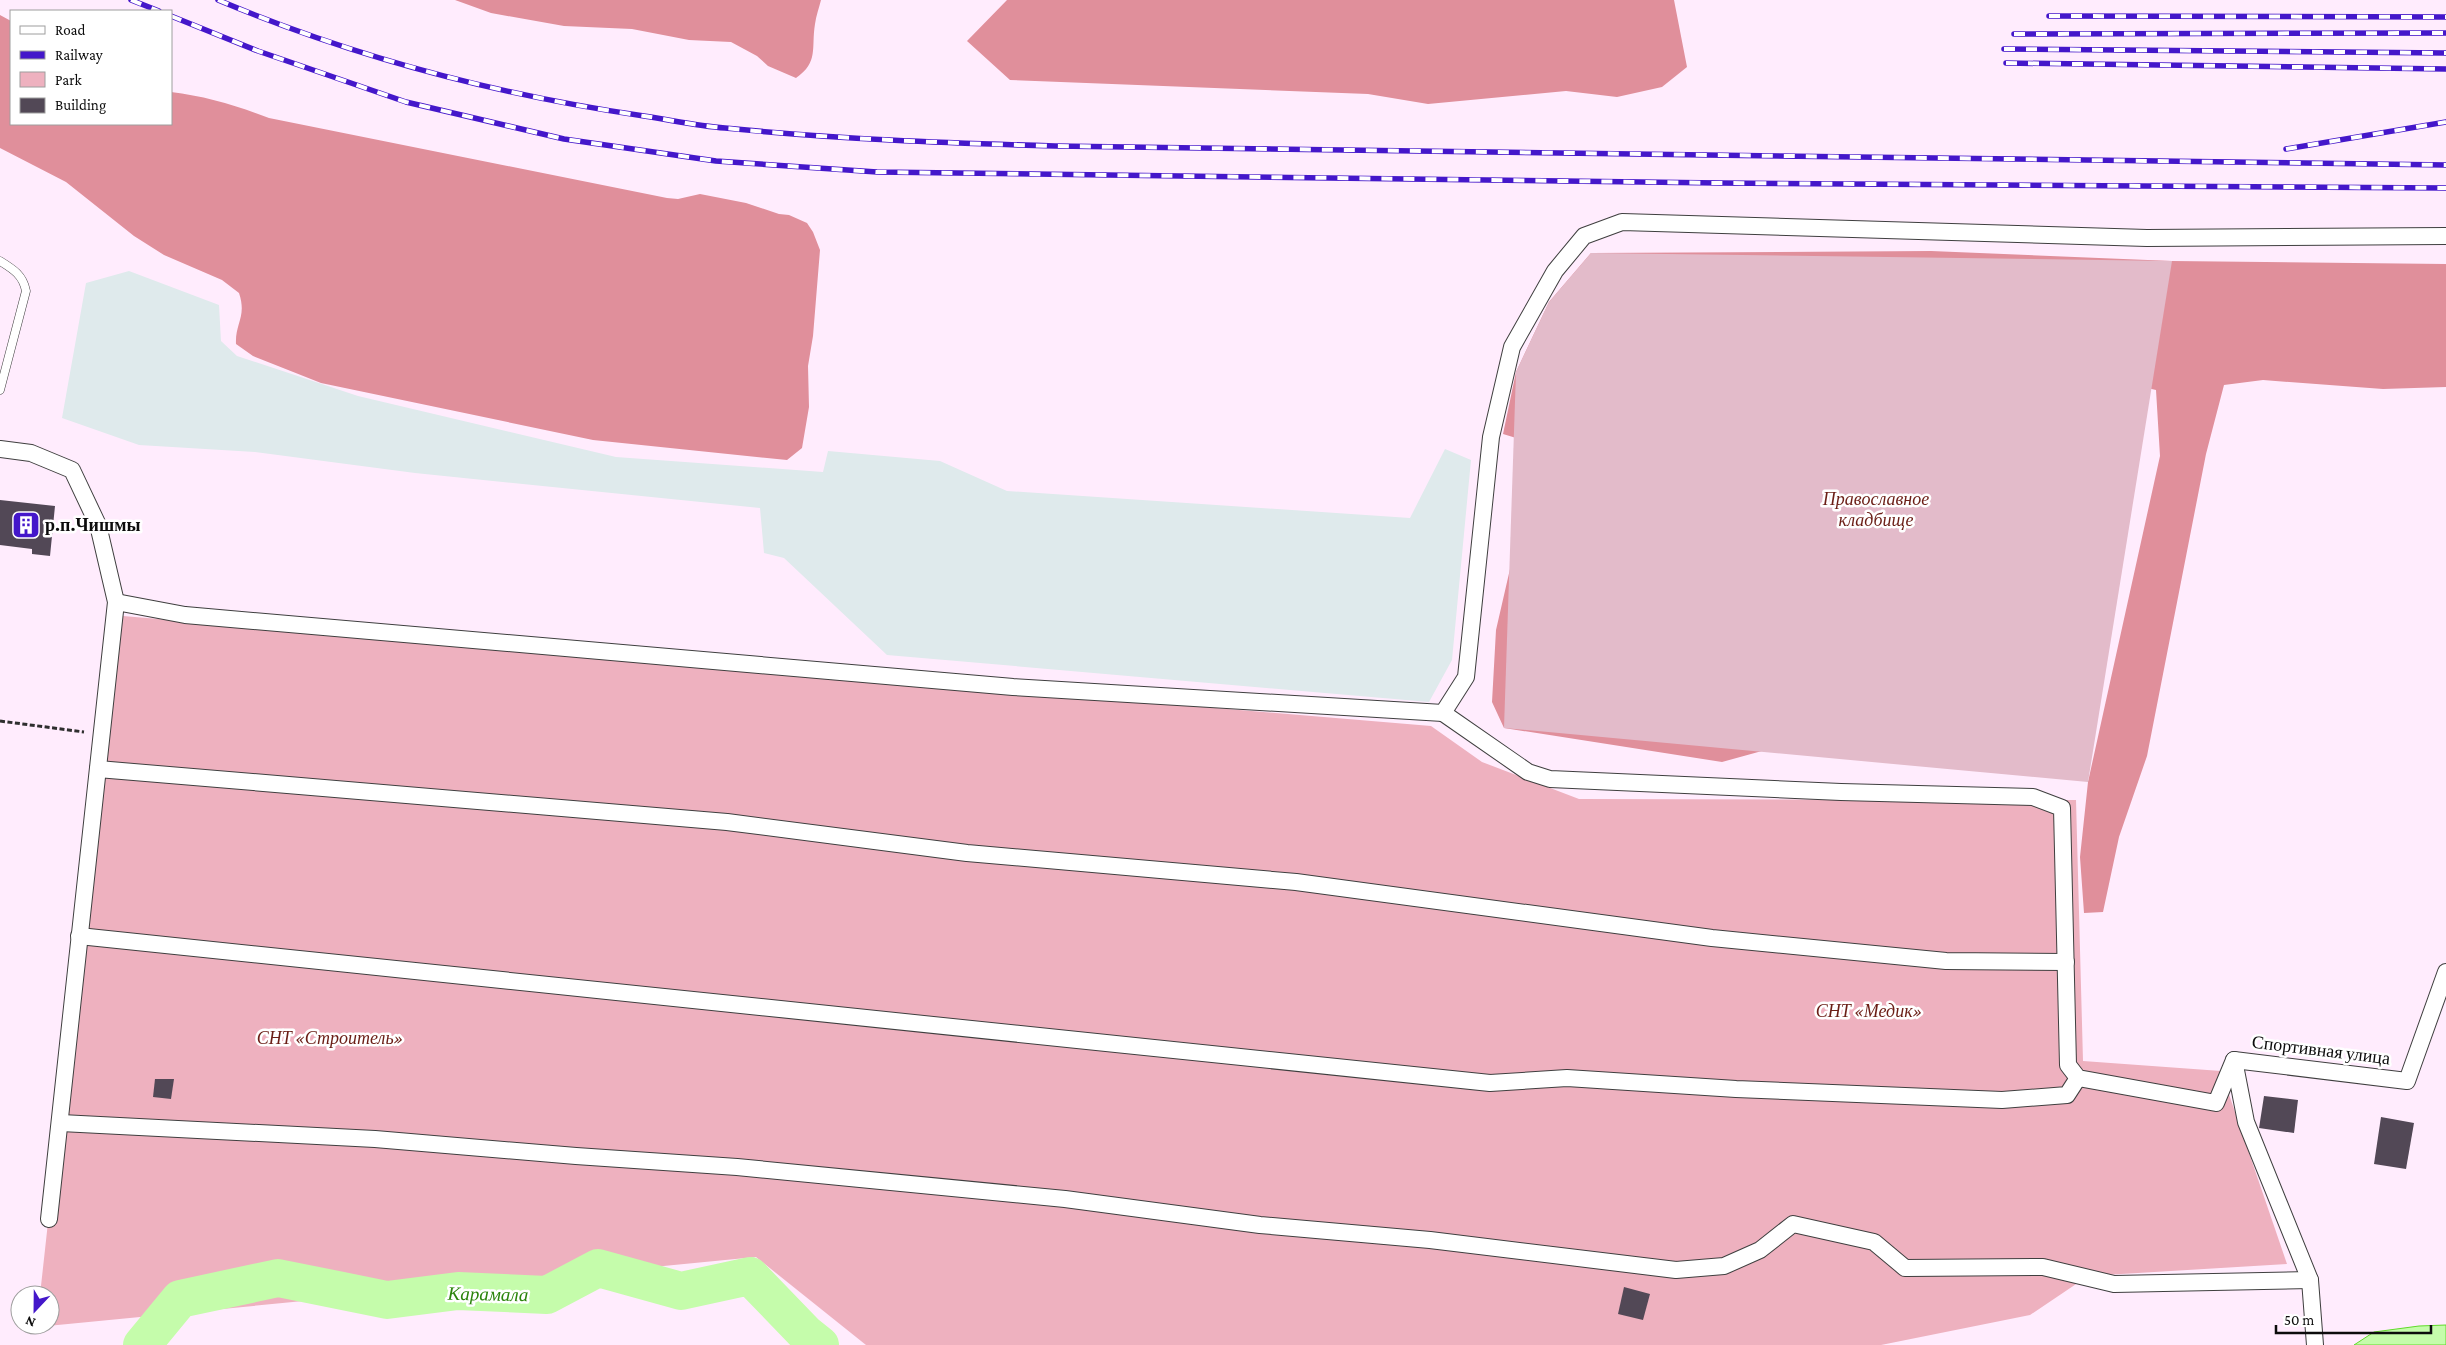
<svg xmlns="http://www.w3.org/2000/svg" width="2446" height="1345" font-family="'Crimson Pro',serif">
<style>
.industrial{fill:#dfeaec}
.green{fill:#eeb1bf}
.forest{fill:#e08f9b}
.cemetery{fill:#e3bbca}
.water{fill:#c5fcab;stroke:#60db2a}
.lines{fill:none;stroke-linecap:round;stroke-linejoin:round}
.river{stroke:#c5fcab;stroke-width:38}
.building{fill:#524856}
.service-casing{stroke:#3f3f3f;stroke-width:9}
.minor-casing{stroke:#3f3f3f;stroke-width:18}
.path{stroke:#2e2e2e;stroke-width:3;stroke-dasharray:5 2.5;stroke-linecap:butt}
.service{stroke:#fff;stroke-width:8}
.minor{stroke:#fff;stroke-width:16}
.rail-casing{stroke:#4417ca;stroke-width:5.5}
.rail{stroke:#fff;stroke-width:4;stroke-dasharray:11;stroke-linecap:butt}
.labels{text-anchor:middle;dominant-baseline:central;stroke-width:5;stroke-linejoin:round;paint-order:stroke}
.park-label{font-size:18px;font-style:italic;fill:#6b1e16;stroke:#fff}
.poi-label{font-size:18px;font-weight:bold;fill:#0c0c0c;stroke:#fff;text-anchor:start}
.street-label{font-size:18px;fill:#0c0c0c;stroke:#fff}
.water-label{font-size:19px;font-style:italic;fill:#2b840b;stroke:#fff}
</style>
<rect width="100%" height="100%" fill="#ffecfd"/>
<polygon class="industrial" points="129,271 219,305 221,341 237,356 358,396 616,457 823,472 828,451 940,461 1007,491 1410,518 1445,449 1471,460 1452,660 1429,702 887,655 784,558 764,553 760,508 415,473 255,452 139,445 62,418 86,283"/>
<polygon class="green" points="123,616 1431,726 1482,762 1579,799 2076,800 2083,1061 2221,1071 2287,1264 2088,1276 2030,1315 1881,1345 866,1345 756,1257 37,1327 37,1325 50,1325 50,1295 40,1295 98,769"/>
<g class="forest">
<path d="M455 0H821C819 8 816 16 815 24 811 48 819 62 796 78L768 66 757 56 731 42 689 40 632 29 564 26 491 13Z"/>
<polygon points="1007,0 1674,0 1687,67 1662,87 1617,97 1566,91 1428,104 1368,94 1010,80 967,41"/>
<path d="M0 15 11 21V124H171V92C205 96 238 106 269 118L667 198 678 199 700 194 746 203 779 214 789 215 807 223 813 232 820 250 813 336 808 366 809 407 802 448 787 460 593 440 321 383 253 356 236 344C235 323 247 317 239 293L222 280 164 255 134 236 66 182 0 148Z"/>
<polygon points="1931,251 2172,261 2446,264 2446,387 2383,389 2263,380 2224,385 2206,454 2147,756 2119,837 2103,912 2084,913 2080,857 2088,782 2160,456 2156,390 2074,371 1798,741 1722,762 1504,728 1492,702 1496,630 1510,569 1533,443 1503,434 1516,372 1549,302 1591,253"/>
</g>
<polygon class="cemetery" points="1591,253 2172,261 2088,782 1504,728 1516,372 1549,302"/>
<polygon class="water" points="2446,1325 2446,1345 2354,1345 2374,1332 2419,1326"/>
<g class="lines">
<polyline class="river" points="142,1345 180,1299 278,1278 387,1300 458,1291 547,1295 598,1268 681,1291 750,1276 805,1333 820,1345"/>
</g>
<g class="building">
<polygon points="0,500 55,506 50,556 32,554 32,549 0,545"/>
<polygon points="155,1079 174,1079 171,1099 153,1097"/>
<polygon points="2264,1096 2298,1100 2294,1133 2259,1128"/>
<polygon points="2381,1117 2414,1123 2406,1169 2374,1164"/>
<polygon points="1624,1287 1650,1294 1643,1320 1618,1314"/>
</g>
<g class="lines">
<defs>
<path id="service" d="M0 261C13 269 23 275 26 291L0 390"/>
<g id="minor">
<polyline points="0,449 31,453 72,470 98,525 116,602 49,1219"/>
<polyline points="116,602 185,615 1013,687 1443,713 1466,677 1491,437 1512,347 1555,271 1584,236 1622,222 2147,238 2446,236"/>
<polyline points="1443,713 1528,772 1550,779 1841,792 2033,797 2062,808 2068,1065 2078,1078 2216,1103 2234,1060 2246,1122 2310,1280 2315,1345"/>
<polyline points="98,769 727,822 967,853 1296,882 1712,938 1946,961 2066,962"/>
<polyline points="79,936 1490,1083 1567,1078 1736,1089 2002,1100 2067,1095 2078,1078"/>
<polyline points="2234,1060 2407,1081 2446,972"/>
<polyline points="61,1123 375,1139 576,1156 737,1167 1065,1199 1260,1225 1430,1240 1676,1270 1724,1266 1760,1250 1793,1224 1874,1242 1905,1268 2043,1267 2114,1284 2310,1280"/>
</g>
</defs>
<use href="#service" class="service-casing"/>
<use href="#minor" class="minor-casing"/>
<polyline class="path" points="0,721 84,732"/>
<use href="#service" class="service"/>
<use href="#minor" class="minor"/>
<defs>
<g id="rail">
<polyline points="131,0 159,11"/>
<path d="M218 0C354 57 499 95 644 116 671 120 698 126 725 128 835 139 945 143 1055 146L2446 165"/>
<polyline points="171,16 258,51 406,102 564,139 716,161 877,172 1720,183 2446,188"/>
<polyline points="2049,16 2446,17"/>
<polyline points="2014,34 2446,33"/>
<polyline points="2004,49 2446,53"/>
<polyline points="2006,63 2446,69"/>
<polyline points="2286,149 2446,122"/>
</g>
</defs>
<use href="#rail" class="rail-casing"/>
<use href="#rail" class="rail"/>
</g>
<defs>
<symbol id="building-square" viewBox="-11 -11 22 22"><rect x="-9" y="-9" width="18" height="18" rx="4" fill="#4417ca" stroke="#fff"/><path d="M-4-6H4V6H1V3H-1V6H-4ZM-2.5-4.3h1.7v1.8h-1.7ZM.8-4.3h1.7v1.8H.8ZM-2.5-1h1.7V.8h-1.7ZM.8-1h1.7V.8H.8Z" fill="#fff"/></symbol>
</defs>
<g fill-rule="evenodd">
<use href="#building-square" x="10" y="509" width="32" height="32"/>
</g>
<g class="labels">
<g class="park-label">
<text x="1876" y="499">Православное<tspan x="1876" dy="21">кладбище</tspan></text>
<text x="1869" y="1011">СНТ «Медик»</text>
<text x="330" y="1038">СНТ «Строитель»</text>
</g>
<g class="poi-label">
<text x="45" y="525">р.п.Чишмы</text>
</g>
<g class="street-label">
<text transform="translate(2321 1050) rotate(7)">Спортивная улица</text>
</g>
<g class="water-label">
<text transform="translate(488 1294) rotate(1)">Карамала</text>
</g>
</g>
<rect x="10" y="10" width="162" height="115" fill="#ffffff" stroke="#9e9e9e"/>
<rect x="20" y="26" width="25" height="8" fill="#ffffff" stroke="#9e9e9e"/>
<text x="55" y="35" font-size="15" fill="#0c0c0c">Road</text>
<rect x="20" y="51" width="25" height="8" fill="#4417ca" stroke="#9e9e9e"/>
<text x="55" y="60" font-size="15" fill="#0c0c0c">Railway</text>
<rect x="20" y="72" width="25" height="15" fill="#eeb1bf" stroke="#9e9e9e"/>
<text x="55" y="85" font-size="15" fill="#0c0c0c">Park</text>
<rect x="20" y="98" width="25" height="15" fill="#524856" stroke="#9e9e9e"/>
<text x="55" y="110" font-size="15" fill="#0c0c0c">Building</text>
<g transform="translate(35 1310) rotate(202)"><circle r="24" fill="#ffffff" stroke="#9e9e9e"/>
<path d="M0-4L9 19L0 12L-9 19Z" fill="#4417ca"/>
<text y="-8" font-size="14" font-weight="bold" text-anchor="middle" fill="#0c0c0c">N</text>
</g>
<path d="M2276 1325v8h155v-8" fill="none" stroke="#0c0c0c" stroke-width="2.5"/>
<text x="2284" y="1325" font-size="15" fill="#0c0c0c" stroke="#ffffff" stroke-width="4" paint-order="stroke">50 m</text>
</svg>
